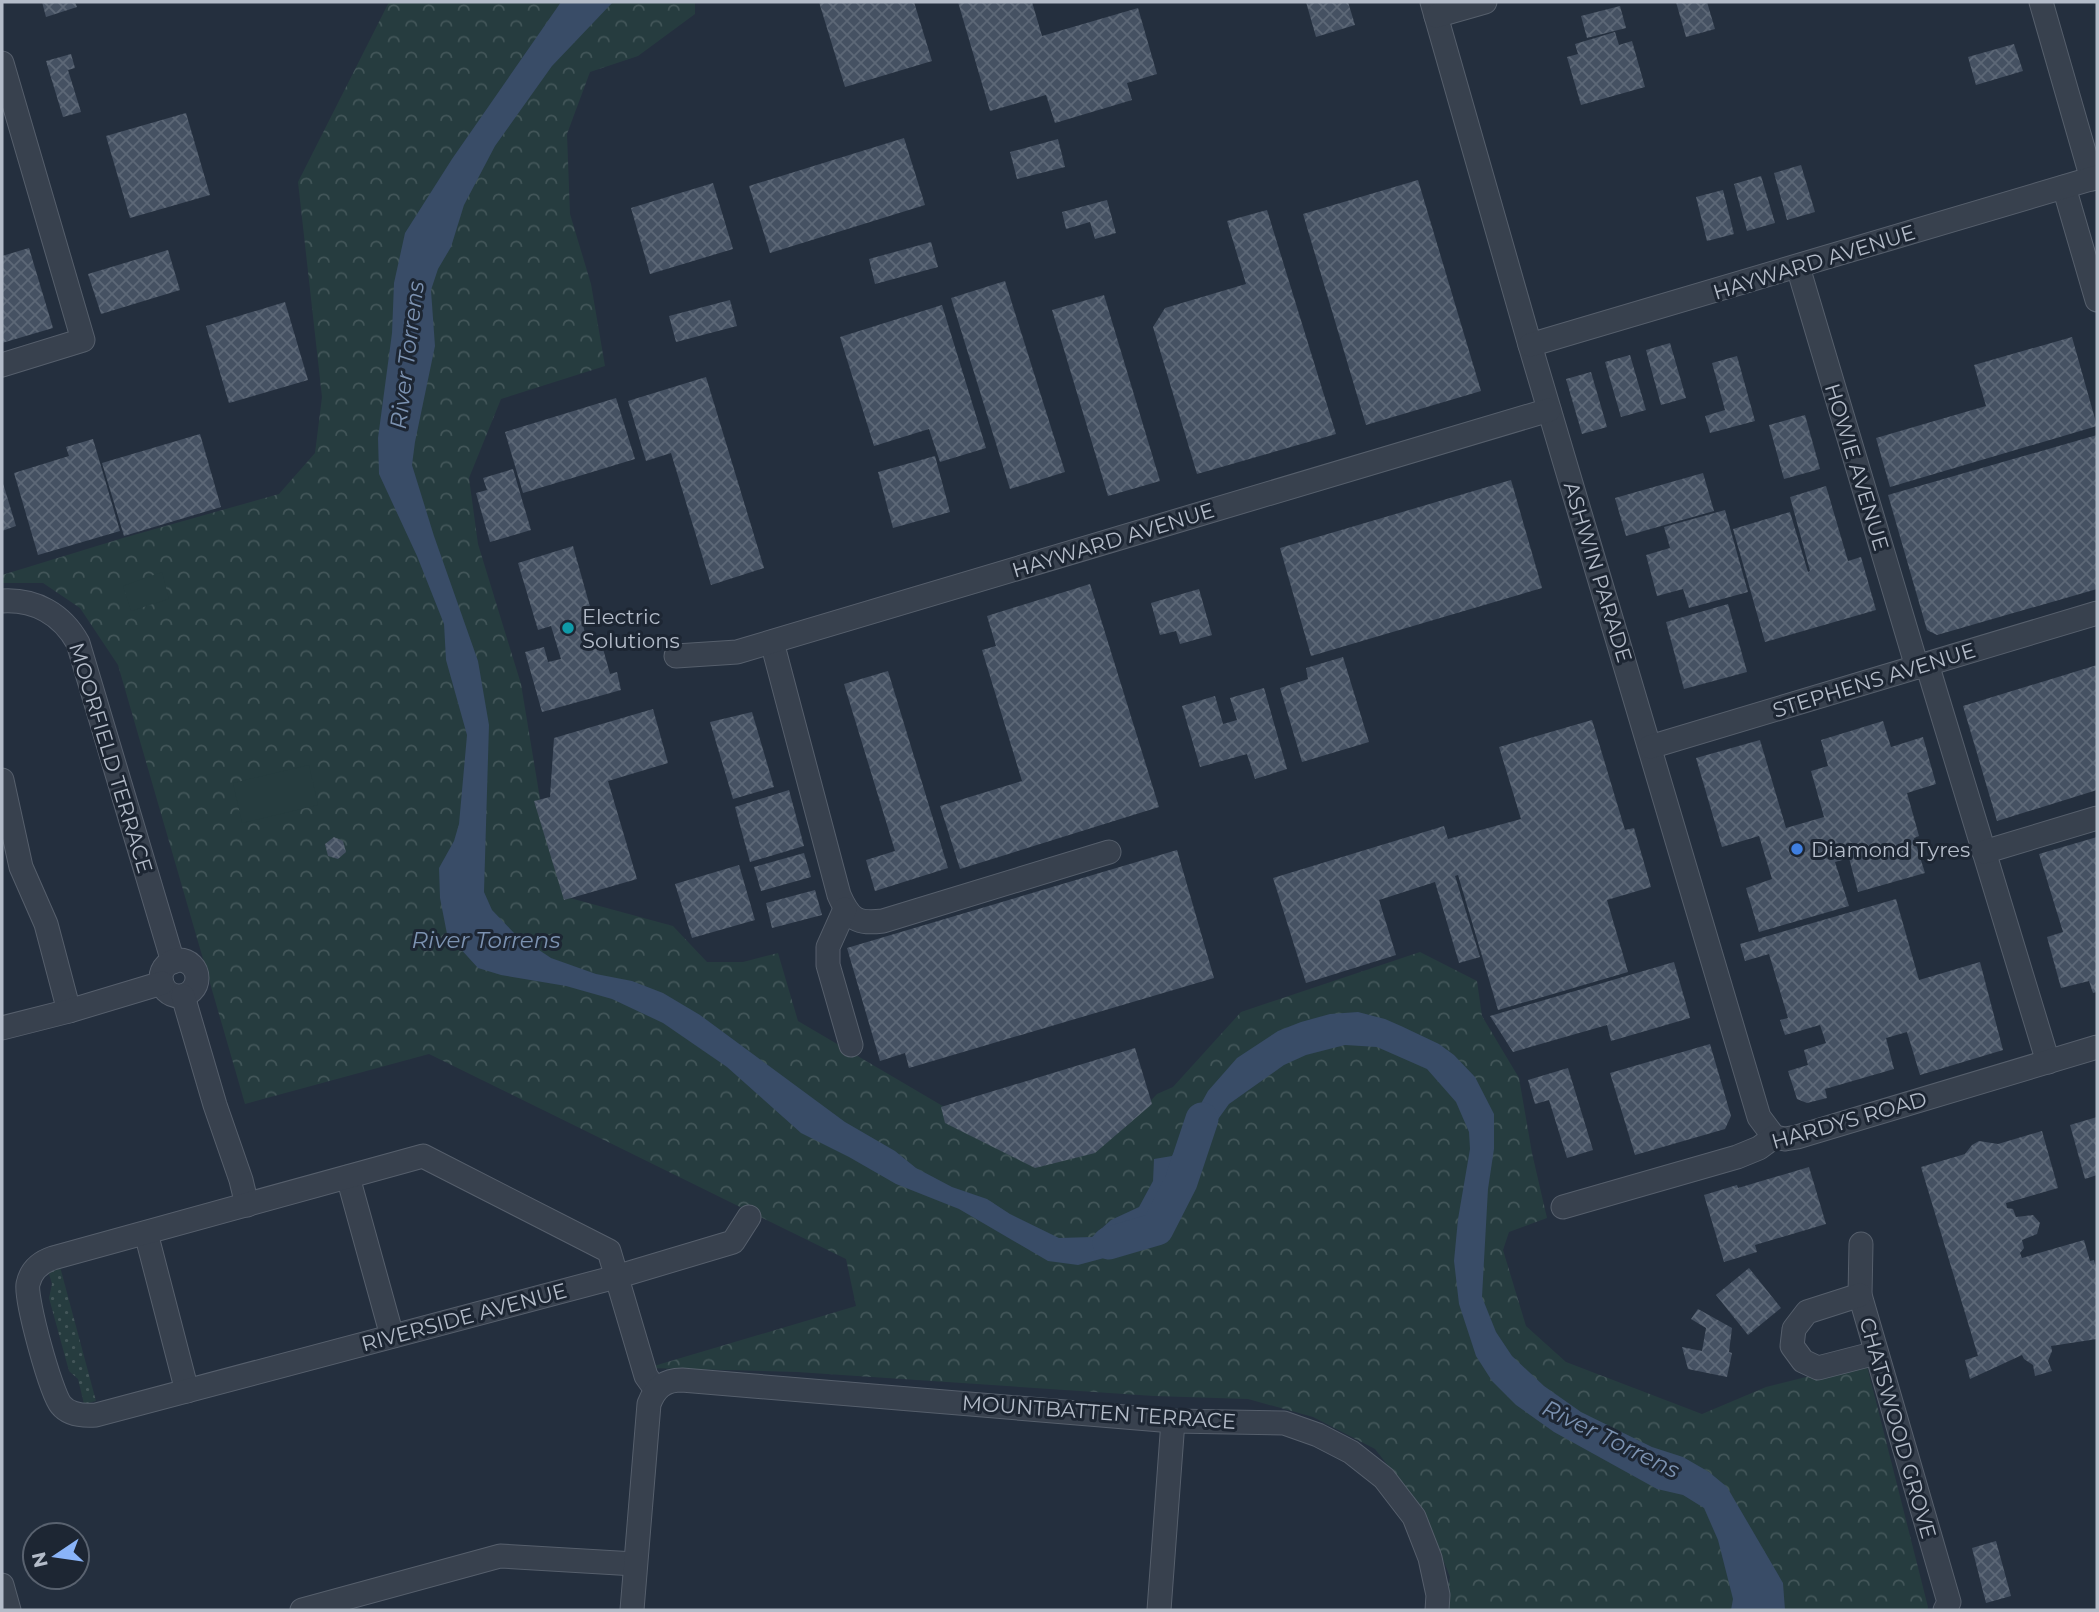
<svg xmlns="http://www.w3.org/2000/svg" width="2099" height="1612" font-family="Montserrat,sans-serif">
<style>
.grass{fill:url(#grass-dots)}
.forest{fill:url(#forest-crowns)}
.pitch{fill:#263c3f}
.water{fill:#394c67}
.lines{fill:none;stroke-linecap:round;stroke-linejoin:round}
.river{stroke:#394c67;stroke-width:33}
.building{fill:url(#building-cross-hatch)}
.minor-casing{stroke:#565f6c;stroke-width:25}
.minor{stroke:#38414e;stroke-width:23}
.culture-dot{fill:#0f9aa8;stroke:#1d2633;stroke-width:2.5}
.shop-dot{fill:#3f7fe0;stroke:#1d2633;stroke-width:2.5}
.labels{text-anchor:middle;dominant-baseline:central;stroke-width:6;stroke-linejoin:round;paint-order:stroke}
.street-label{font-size:21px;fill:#b4bcc9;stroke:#1d2633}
.poi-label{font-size:21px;fill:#b4bcc9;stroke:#1d2633;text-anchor:start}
.water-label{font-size:23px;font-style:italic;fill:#7c92b1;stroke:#1d2633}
</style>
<defs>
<pattern id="grass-dots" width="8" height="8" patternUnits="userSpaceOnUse" patternTransform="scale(1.75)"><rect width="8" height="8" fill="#263c3f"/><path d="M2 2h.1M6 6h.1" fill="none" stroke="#435659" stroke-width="1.8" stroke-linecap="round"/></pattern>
<pattern id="forest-crowns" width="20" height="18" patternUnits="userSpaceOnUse" patternTransform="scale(1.75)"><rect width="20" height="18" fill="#263c3f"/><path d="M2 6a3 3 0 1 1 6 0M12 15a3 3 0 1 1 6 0" fill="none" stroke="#435659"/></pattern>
<pattern id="building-cross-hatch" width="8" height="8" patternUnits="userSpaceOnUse" patternTransform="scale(1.75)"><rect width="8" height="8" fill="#455162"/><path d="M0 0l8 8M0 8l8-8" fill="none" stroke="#5d6877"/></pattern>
</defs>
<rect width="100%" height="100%" fill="#242f3e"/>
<polygon class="grass" points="59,1263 96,1401 84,1404 78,1379 69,1371 49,1298 52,1284 47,1267"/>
<polygon class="forest" points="389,2 695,2 695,14 638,56 590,72 567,134 570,214 591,284 605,366 501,399 469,478 478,544 521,684 543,817 570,898 673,926 707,962 743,962 778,953 798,1021 1031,1158 1127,1126 1157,1094 1173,1087 1241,1012 1420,952 1477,981 1482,1016 1519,1078 1532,1153 1547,1218 1509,1232 1503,1250 1526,1326 1566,1362 1702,1414 1766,1387 1866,1362 1928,1607 1927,1610 1442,1610 1450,1577 1424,1512 1375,1449 1313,1417 1248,1399 1154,1396 797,1372 647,1368 856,1306 846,1259 429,1054 245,1104 118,665 80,608 43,583 2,583 2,575 123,538 279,494 315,453 322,397 298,182"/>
<g class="pitch">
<polygon points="162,572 169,599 131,611 123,586"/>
<polygon points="309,765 318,805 242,823 233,783"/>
</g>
<polygon class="water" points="561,2 613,2 552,66 495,146 464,205 451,247 438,269 431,290 435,346 415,442 412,465 434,536 478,661 489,725 484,892 492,910 515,934 551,958 596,974 632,981 663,993 700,1015 845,1122 895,1151 916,1168 952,1187 987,1199 1010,1214 1059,1238 1092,1237 1111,1220 1139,1207 1153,1181 1154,1159 1172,1156 1208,1091 1237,1058 1278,1031 1301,1022 1330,1014 1358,1012 1385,1019 1401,1026 1439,1044 1454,1055 1475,1077 1494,1114 1494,1149 1488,1189 1482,1297 1496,1332 1512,1356 1544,1386 1581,1412 1652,1447 1683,1457 1709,1472 1727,1487 1783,1583 1785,1610 1731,1610 1733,1599 1718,1540 1704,1508 1683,1495 1657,1489 1554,1432 1516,1405 1492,1381 1476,1356 1459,1304 1454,1261 1458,1219 1470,1149 1469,1132 1456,1102 1427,1069 1377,1047 1345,1045 1306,1055 1284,1065 1229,1104 1180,1172 1150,1236 1134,1250 1078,1265 1048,1261 959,1209 896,1184 849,1157 801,1133 727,1067 663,1023 612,999 566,986 501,975 478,968 447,934 440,898 439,868 454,841 459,824 467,735 446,660 444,624 417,556 379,474 378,438 392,333 394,283 405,233 452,159"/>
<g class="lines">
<polyline class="river" points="1109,1243 1157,1229 1181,1182 1202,1119"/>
</g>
<g class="building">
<polygon points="42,2 75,2 77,7 46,17"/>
<polygon points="819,2 914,2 932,61 845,87"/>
<polygon points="958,2 1032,2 1042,36 1138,8 1157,74 1127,83 1132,100 1055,123 1046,95 990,111"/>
<polygon points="1306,2 1348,2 1355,25 1316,37"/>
<polygon points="1676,2 1707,2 1715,29 1686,37"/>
<polygon points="1620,6 1626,28 1587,38 1581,16"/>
<polygon points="1615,32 1619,45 1632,41 1645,87 1581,105 1567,57 1578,54 1575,44"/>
<polygon points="2014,44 2023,71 1976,85 1968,57"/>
<polygon points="71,54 75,68 68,70 81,112 63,117 46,61"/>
<polygon points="186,113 210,195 130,218 106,136"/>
<polygon points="904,138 925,205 770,253 749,186"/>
<polygon points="1058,139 1065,167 1017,179 1010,152"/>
<polygon points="1801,165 1815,212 1787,220 1774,173"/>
<polygon points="1761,176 1775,223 1747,231 1734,184"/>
<polygon points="1418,180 1481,391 1366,425 1303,214"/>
<polygon points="713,183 733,249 650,274 631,208"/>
<polygon points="1723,190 1734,234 1707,241 1696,197"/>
<polygon points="1107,200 1116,233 1095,239 1090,222 1066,229 1062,212"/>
<polygon points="1267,210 1336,434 1197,474 1153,327 1165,308 1246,284 1227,221"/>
<polygon points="931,242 938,267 875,284 869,259"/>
<polygon points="29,248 53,328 2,343 2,256"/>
<polygon points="168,250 180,290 101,314 88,274"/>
<polygon points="1005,281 1065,472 1010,489 951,298"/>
<polygon points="1104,295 1160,481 1108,496 1052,310"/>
<polygon points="730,300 737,326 676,342 669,316"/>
<polygon points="285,302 308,380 229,403 206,326"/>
<polygon points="942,305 986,448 940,462 929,429 874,446 840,337"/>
<polygon points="2072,337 2097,426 1890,487 1876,438 1986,406 1974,365"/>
<polygon points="1670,343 1686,398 1661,405 1646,350"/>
<polygon points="1630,355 1646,410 1621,417 1605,362"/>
<polygon points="1737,356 1755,421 1710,433 1705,416 1725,410 1712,363"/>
<polygon points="1591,372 1607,427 1582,434 1566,379"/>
<polygon points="706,377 764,568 711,585 671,453 646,461 628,401"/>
<polygon points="616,398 635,459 523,493 505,432"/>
<polygon points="1805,415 1820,469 1784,479 1769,425"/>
<polygon points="200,434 221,507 124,536 102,463"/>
<polygon points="2097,435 2097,589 1937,635 1927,630 1888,495"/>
<polygon points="93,439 120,531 38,555 14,473 69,456 66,447"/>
<polygon points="935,456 950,512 893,528 878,472"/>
<polygon points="513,469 531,530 490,542 476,493 487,490 483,478"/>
<polygon points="1703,473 1714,511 1626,536 1615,498"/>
<polygon points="2,480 16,526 2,531"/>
<polygon points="1511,480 1542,588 1311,656 1280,548"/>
<polygon points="1826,486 1848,561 1861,557 1876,610 1765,642 1733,529 1790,512 1808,572 1810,571 1790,497"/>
<polygon points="1725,510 1748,592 1689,608 1683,589 1657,596 1646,555 1670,548 1664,527"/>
<polygon points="573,546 592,614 581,617 589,649 602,645 610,674 617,672 621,690 542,712 525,652 544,647 548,662 561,659 551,626 538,630 518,563"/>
<polygon points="1090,584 1159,807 960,869 940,806 1022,781 982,650 996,646 987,616"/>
<polygon points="1199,589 1212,635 1180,644 1176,631 1160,635 1151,603"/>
<polygon points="1728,604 1747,672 1684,689 1666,622"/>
<polygon points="1343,657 1369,742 1302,762 1280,688 1308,679 1306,668"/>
<polygon points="2097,665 2097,790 1997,821 1963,706"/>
<polygon points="888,671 948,868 875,891 866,860 895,851 844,684"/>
<polygon points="1264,688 1287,769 1255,779 1247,754 1200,767 1182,706 1215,696 1223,724 1237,720 1230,698"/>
<polygon points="653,709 668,763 608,781 637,879 564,900 534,801 550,797 554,738"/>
<polygon points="752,712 774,787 733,799 710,722"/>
<polygon points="1592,720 1625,830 1634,828 1651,887 1607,900 1628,972 1498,1010 1458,875 1455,876 1480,957 1459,963 1435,882 1379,900 1396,955 1306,983 1273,878 1444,826 1448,839 1521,819 1499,747"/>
<polygon points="1883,721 1891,747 1923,737 1936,784 1907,793 1919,836 1914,838 1925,873 1858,892 1849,858 1835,862 1849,906 1759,932 1746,888 1772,879 1759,836 1722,847 1696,758 1760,740 1786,828 1824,817 1811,771 1828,766 1821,740"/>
<polygon points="789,790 804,846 750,862 735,807"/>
<polygon points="334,837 343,841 346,852 338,859 328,856 325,844"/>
<polygon points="2097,837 2097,992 2093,993 2089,981 2061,988 2047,937 2063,932 2039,854"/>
<polygon points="1177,850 1214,978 909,1068 905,1053 880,1061 847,948"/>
<polygon points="804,853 811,877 761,891 754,867"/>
<polygon points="739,865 755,920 692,938 675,884"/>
<polygon points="815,890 822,915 772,928 766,903"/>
<polygon points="1896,899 1919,980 1980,962 2003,1050 1920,1075 1907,1032 1886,1038 1894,1069 1825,1089 1827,1098 1807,1103 1797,1099 1788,1071 1808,1065 1804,1050 1826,1043 1820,1025 1785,1035 1780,1020 1788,1018 1769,954 1745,961 1740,944"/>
<polygon points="1674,962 1690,1018 1611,1041 1607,1025 1513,1052 1490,1016"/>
<polygon points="1710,1044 1731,1116 1725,1129 1635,1155 1610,1073"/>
<polygon points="1135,1048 1152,1104 1095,1153 1035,1168 945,1123 941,1107"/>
<polygon points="1568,1068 1593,1150 1567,1158 1549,1100 1535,1104 1528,1080"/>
<polygon points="2097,1117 2097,1175 2085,1179 2070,1125"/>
<polygon points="2042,1131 2058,1188 2006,1203 2007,1208 2013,1209 2016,1217 2033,1215 2040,1223 2037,1234 2022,1240 2024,1248 2020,1253 2022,1258 2084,1240 2090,1261 2094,1260 2097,1271 2097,1339 2051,1346 2052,1351 2048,1361 2052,1371 2035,1376 2033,1365 2024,1359 2022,1355 1970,1379 1965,1360 1978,1356 1921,1167 1965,1154 1972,1145 1979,1141 1998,1144"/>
<polygon points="1809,1167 1826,1224 1755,1245 1757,1252 1724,1262 1704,1195 1737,1185 1738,1188"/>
<polygon points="1749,1268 1781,1308 1748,1335 1716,1295"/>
<polygon points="1698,1309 1732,1328 1729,1352 1732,1353 1727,1377 1688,1369 1682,1347 1702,1351 1706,1328 1691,1319"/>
<polygon points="1996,1541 2011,1596 1986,1603 1972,1548"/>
</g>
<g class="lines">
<defs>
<g id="minor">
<polyline points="1432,2 1530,345 1759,1117 1774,1137"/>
<polyline points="2041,2 2092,179"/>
<polyline points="1436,16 1485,2"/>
<polyline points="2,63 83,340 2,365"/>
<polyline points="2064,187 2097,300"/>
<polyline points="1798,267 1917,667"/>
<polyline points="1530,345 2097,177"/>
<path d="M2 601C35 599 62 614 78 643L173 962"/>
<path d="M772 642 839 895C850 920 857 924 883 921L1109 852"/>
<polyline points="676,656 737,652 1549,410"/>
<polyline points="1927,664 2048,1062"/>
<polyline points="1650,747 2097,613"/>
<polyline points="2,780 21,867 46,924 69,1011"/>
<polyline points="1984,852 2097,818"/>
<polyline points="845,909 828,947 828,965 851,1045"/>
<circle cx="179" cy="978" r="18"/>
<polyline points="183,996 215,1105 241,1180 247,1205"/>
<polyline points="2,1028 69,1011 162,983"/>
<polyline points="348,1177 392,1336"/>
<polyline points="1563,1207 1737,1157 1759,1148 1774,1137 1785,1139 1797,1137 2097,1047"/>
<polyline points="146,1233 187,1391"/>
<polyline points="1861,1244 1860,1295 1949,1602 1945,1610"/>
<polyline points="1860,1295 1807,1312 1794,1329 1792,1346 1803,1361 1818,1368 1876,1353"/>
<path d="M656 1390 646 1376 609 1251 423 1156 53 1258C41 1262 31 1270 28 1284 25 1299 51 1393 61 1405 69 1415 83 1416 96 1415L616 1277 733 1242 749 1217"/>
<polyline points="2,1585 9,1610"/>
<polyline points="302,1610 500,1556 635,1564"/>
<path d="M632 1610 649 1404C655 1388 664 1380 682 1380L1173 1421 1284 1423 1318 1435 1351 1452 1384 1478 1414 1517 1430 1558 1438 1595 1437 1610"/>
<polyline points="1159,1610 1173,1421"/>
</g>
</defs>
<use href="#minor" class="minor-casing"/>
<use href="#minor" class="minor"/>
</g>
<circle class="culture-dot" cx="568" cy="628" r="7"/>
<circle class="shop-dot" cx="1797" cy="849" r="7"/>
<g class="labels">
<g class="street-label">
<text transform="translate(1814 262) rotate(-17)">HAYWARD AVENUE</text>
<text transform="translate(1857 467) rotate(73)">HOWIE AVENUE</text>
<text transform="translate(1113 540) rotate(-17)">HAYWARD AVENUE</text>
<text transform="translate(1598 572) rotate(73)">ASHWIN PARADE</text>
<text transform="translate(1874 680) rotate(-17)">STEPHENS AVENUE</text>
<text transform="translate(111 758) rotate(73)">MOORFIELD TERRACE</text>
<text transform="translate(1849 1120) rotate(-16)">HARDYS ROAD</text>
<text transform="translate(464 1317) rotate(-15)">RIVERSIDE AVENUE</text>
<text transform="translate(1099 1412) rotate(4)">MOUNTBATTEN TERRACE</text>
<text transform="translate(1898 1428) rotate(74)">CHATSWOOD GROVE</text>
</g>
<g class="poi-label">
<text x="582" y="616">Electric<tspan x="582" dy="24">Solutions</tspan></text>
<text x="1811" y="849">Diamond Tyres</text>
</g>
<g class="water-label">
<text transform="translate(407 355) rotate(-83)">River Torrens</text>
<text x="486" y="940">River Torrens</text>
<text transform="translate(1611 1439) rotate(26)">River Torrens</text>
</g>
</g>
<rect width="2099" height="1612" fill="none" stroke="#b4bcc9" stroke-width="7"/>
<g transform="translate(56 1556) rotate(257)"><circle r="33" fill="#1d2633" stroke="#59626f" stroke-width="2"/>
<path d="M0-5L12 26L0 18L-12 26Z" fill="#8ab4f8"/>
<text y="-10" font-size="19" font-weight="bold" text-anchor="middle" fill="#b4bcc9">N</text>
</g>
</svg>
